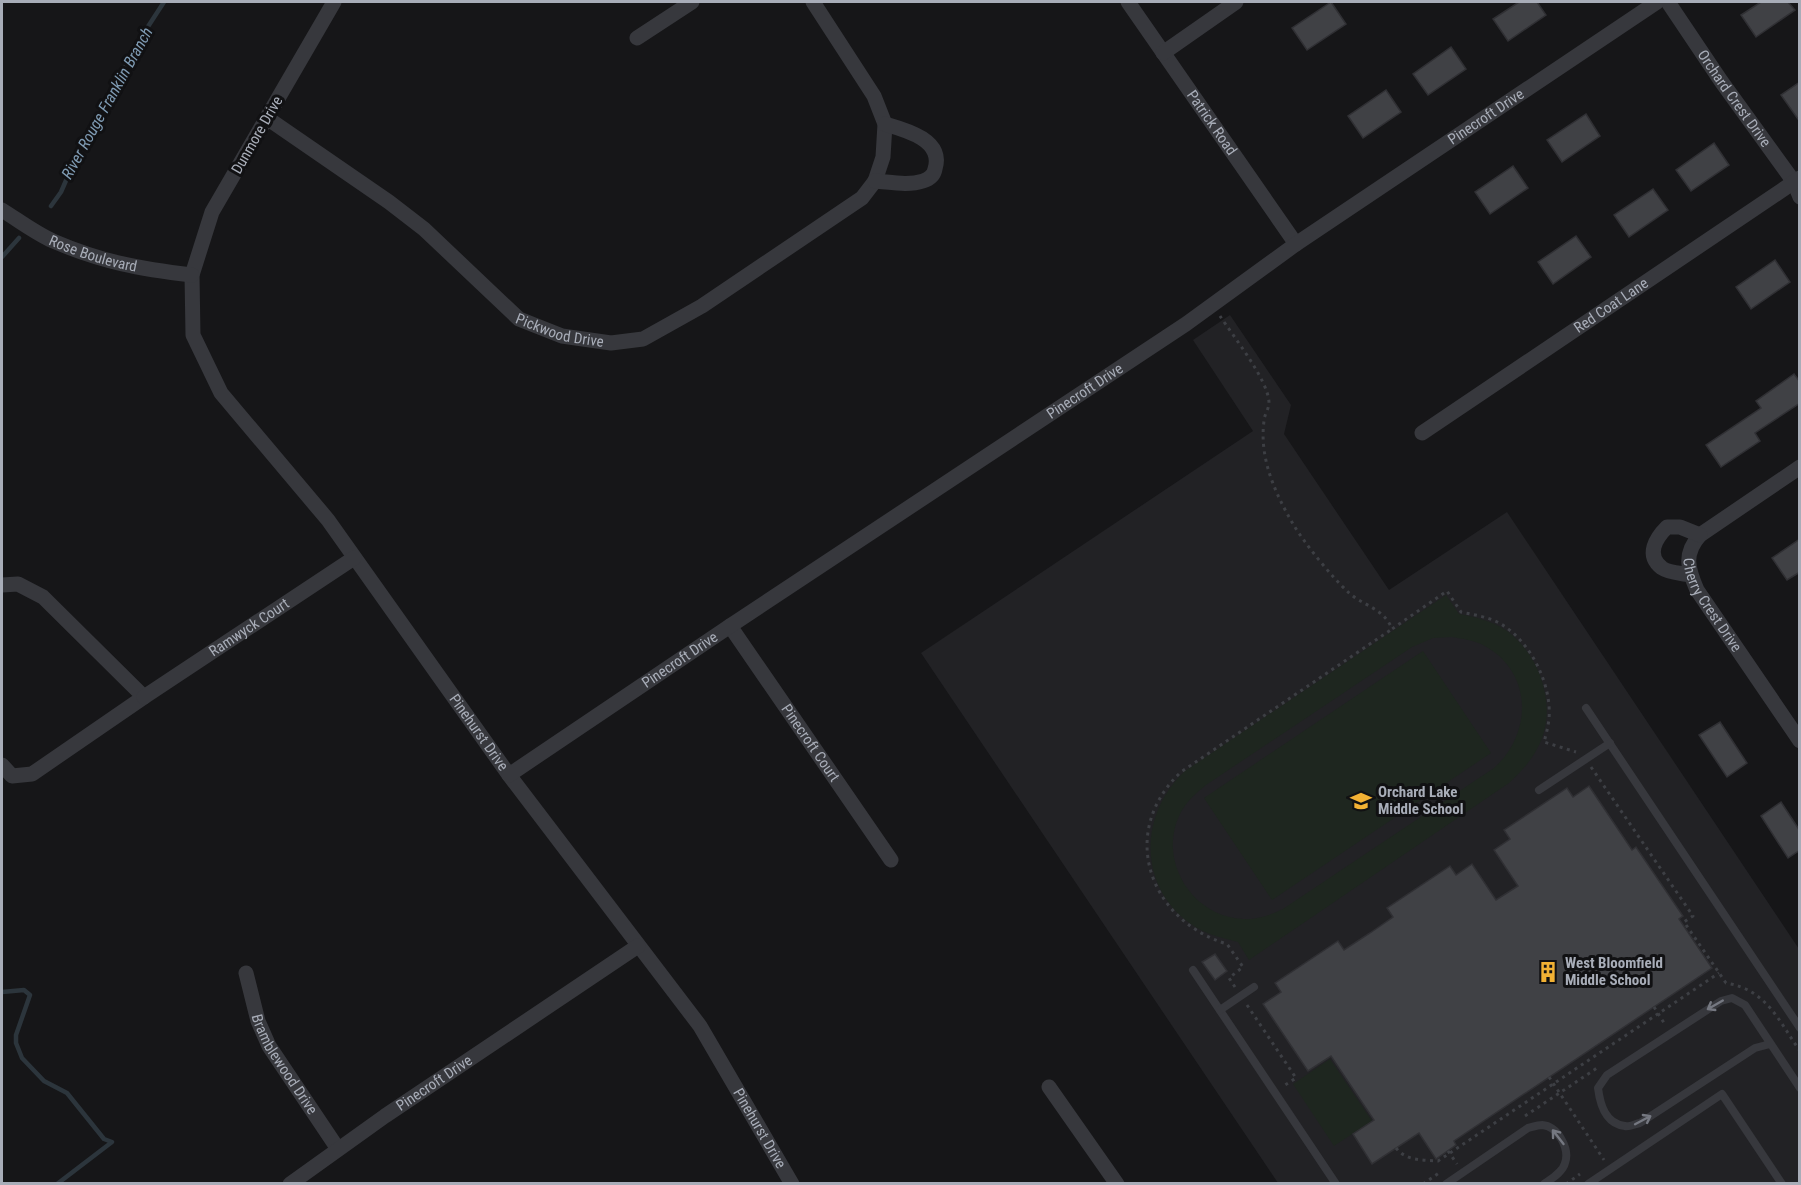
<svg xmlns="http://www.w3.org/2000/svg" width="1801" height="1185" font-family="'Roboto Condensed',sans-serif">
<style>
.built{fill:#222225}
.green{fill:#1e261f;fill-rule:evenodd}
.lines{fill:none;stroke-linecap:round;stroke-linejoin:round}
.stream{stroke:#2c353c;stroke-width:4.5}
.building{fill:#404145;stroke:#303034;stroke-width:1.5}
.path{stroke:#3d3f44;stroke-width:3;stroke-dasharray:3 4.5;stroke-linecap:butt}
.service{stroke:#37383d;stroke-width:8}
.minor{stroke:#37383d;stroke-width:15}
.oneway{stroke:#757881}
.labels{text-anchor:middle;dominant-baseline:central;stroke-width:6;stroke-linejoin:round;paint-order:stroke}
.street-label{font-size:15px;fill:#a8adb8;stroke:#111113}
.poi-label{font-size:15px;font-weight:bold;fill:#a8adb8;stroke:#111113;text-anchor:start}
.water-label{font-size:16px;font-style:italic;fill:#7f9bb3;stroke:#111113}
</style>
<rect width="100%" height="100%" fill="#161618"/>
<polygon class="built" points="1230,315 1291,405 1284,434 1389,590 1507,512 1799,949 1799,1183 1278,1183 921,653 1253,431 1193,340"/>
<g class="green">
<path d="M1446 595 1459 614C1476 617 1492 621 1507 631 1540 655 1557 705 1540 743 1533 759 1521 772 1509 783L1249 960 1238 942C1217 937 1199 932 1183 918 1137 878 1142 811 1185 771ZM1452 637C1463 639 1473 640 1483 645 1533 671 1533 733 1494 768L1283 909C1270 915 1258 920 1243 919 1193 917 1158 862 1179 816 1185 803 1195 794 1206 785L1412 647 1433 638Z"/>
<polygon points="1423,651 1491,753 1272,900 1204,798"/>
<polygon points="1330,1059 1372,1121 1334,1146 1293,1084"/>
</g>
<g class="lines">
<g class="stream">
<polyline points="51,206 61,192 84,139 105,108 136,45 164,2"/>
<polyline points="2,257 19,238"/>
<polyline points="2,992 24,990 30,995 16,1035 16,1043 22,1058 44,1081 67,1093 104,1139 112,1142 57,1184"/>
</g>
</g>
<g class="building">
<polygon points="1331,2 1346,24 1307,50 1292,28"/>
<polygon points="1519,2 1537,2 1546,15 1508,41 1493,19"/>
<polygon points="1761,2 1788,2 1795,10 1756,37 1741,15"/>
<polygon points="1451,47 1466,69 1428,95 1413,74"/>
<polygon points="1800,82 1800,122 1781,95"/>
<polygon points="1386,90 1401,112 1363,138 1348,116"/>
<polygon points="1586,114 1600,136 1562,162 1547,140"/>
<polygon points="1714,143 1729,165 1691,191 1676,170"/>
<polygon points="1513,166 1528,188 1490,214 1475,192"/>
<polygon points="1653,189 1668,210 1629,237 1614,215"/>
<polygon points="1576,236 1591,257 1553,284 1538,262"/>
<polygon points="1775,260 1790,282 1751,309 1736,287"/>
<polygon points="1794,374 1800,382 1800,403 1755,433 1760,441 1721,467 1706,445 1761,408 1756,401"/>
<polygon points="1800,539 1800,572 1787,580 1772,558"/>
<polygon points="1720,722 1747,763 1727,777 1699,735"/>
<polygon points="1589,786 1632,850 1636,847 1683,916 1679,919 1712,968 1454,1141 1456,1145 1436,1159 1419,1133 1372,1164 1353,1134 1374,1120 1331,1056 1308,1071 1263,1004 1281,992 1275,983 1338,941 1344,950 1370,933 1393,917 1387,908 1450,866 1456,875 1472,864 1496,900 1518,886 1494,850 1510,839 1504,830 1567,788 1573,797"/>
<polygon points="1781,802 1800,831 1800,850 1788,858 1761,816"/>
<polygon points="1215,954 1227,971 1215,980 1202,962"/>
</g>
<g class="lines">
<g class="path">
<path d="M1220 316C1233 336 1269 381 1269 403 1269 409 1264 415 1264 421 1259 458 1275 493 1293 524 1305 544 1331 576 1348 592 1363 606 1384 608 1392 629L1447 591 1461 612C1475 615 1489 617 1501 624 1531 642 1552 685 1549 719 1548 727 1546 735 1544 742L1576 752"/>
<path d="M1591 767 1693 916 1684 922 1726 983C1767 990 1778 1020 1800 1051"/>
<path d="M1235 987 1229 978 1243 967 1227 944C1148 920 1118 831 1181 772L1392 629"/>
<polyline points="1247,1005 1296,1078 1285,1085 1287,1087"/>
<polyline points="1654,1007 1666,1026"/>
<polyline points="1549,1077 1604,1160"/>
<polyline points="1525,1116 1597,1068"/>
<path d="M1396 1148C1406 1161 1423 1160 1438 1161L1719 973"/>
<polyline points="1448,1151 1457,1164"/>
<polyline points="1423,1184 1439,1173"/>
<polyline points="1566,1184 1580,1174"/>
</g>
<g class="service">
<polyline points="1586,708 1800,1028"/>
<polyline points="1539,790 1610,743"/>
<polyline points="1193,970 1336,1184"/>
<polyline points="1220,1010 1254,987"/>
<path d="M1770 1044 1755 1048 1640 1123C1635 1124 1629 1127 1625 1126 1605 1124 1600 1104 1598 1088L1607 1075 1721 1001 1732 998 1745 1005 1800 1088"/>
<path d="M1446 1184 1528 1128C1532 1127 1538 1125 1542 1125 1558 1126 1570 1149 1565 1163 1563 1172 1551 1179 1544 1184"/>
<polyline points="1588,1184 1722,1094 1782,1184"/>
</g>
<g class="minor">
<path id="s1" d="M334 2 212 212 192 275 193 335 221 393 328 520 509 775 700 1026 792 1184"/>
<path id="s2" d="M1128 2 1296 244"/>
<path id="s3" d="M1668 2 1721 81 1794 182 1800 197"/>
<polyline points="637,38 692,2"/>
<polyline points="1163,53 1236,2"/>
<path id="s4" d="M267 118 389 202 424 229 519 319 562 336 611 343 643 339 702 306 862 198 875 181 883 157 885 124 874 96 813 2"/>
<path d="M875 181C890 182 908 186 923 181 929 179 934 175 935 169 944 140 906 130 885 124"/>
<path id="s5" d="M2 210C18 220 35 233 53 241 102 262 140 269 192 275"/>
<path id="s6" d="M1422 433 1800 178"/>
<path id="s7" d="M1800 467 1700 535C1683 554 1688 569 1697 590L1800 741"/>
<path d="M1690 575C1682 573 1669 573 1662 568 1645 555 1656 538 1667 527H1680L1700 535"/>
<polyline points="2,585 18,584 43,597 144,697 32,774 12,776 2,765"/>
<path id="s8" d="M730 626 891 860"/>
<path id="s9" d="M144 697 354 558"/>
<path id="s10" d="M509 775 730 626 1186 324 1296 244 1657 2"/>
<path id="s11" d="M246 973 258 1021 269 1046 338 1149"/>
<polyline points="1049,1087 1117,1184"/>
<path id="s12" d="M290 1184 385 1116 638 946"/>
</g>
</g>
<defs><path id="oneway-shaft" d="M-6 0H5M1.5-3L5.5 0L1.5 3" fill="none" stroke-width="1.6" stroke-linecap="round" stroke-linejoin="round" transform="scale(1.5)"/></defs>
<g class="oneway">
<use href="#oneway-shaft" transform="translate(1715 1005) rotate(150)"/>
<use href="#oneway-shaft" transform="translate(1643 1120) rotate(-28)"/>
<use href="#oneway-shaft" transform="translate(1558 1137) rotate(-128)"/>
</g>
<defs>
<symbol id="school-bare" viewBox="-9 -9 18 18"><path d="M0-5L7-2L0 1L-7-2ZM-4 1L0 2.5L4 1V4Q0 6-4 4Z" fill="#f2b134" stroke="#111113" stroke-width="2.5" paint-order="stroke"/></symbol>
<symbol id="building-bare" viewBox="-9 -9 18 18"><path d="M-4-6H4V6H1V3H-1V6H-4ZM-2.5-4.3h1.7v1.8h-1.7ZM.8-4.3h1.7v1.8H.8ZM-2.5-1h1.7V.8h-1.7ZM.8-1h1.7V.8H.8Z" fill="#f2b134" stroke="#111113" stroke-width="2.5" paint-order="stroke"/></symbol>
</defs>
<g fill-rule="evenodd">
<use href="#school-bare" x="1346" y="786" width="30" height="30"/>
<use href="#building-bare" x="1533" y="957" width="30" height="30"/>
</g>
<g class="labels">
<g class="street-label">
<text stroke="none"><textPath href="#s3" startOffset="117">Orchard Crest Drive</textPath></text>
<text stroke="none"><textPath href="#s10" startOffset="1178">Pinecroft Drive</textPath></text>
<text stroke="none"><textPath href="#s2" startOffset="147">Patrick Road</textPath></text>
<text transform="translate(257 135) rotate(-60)">Dunmore Drive</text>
<text stroke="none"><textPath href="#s5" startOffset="102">Rose Boulevard</textPath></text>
<text stroke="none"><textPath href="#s6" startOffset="228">Red Coat Lane</textPath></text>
<text stroke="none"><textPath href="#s4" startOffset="366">Pickwood Drive</textPath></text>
<text stroke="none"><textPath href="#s10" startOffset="692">Pinecroft Drive</textPath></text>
<text stroke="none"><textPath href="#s7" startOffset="200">Cherry Crest Drive</textPath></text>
<text stroke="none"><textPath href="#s9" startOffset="126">Ramwyck Court</textPath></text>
<text stroke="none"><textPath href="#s10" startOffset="206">Pinecroft Drive</textPath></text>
<text stroke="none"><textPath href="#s1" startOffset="860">Pinehurst Drive</textPath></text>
<text stroke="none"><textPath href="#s8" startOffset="142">Pinecroft Court</textPath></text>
<text stroke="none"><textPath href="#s11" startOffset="100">Bramblewood Drive</textPath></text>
<text stroke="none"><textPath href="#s12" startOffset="176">Pinecroft Drive</textPath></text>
<text stroke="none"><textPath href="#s1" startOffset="1346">Pinehurst Drive</textPath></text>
</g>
<g class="poi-label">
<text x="1378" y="792">Orchard Lake<tspan x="1378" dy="17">Middle School</tspan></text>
<text x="1565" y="963">West Bloomfield<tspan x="1565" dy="17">Middle School</tspan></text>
</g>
<g class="water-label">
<text transform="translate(107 103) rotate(-61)">River Rouge Franklin Branch</text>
</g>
</g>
<rect width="1801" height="1185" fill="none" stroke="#a8adb8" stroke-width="6"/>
</svg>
